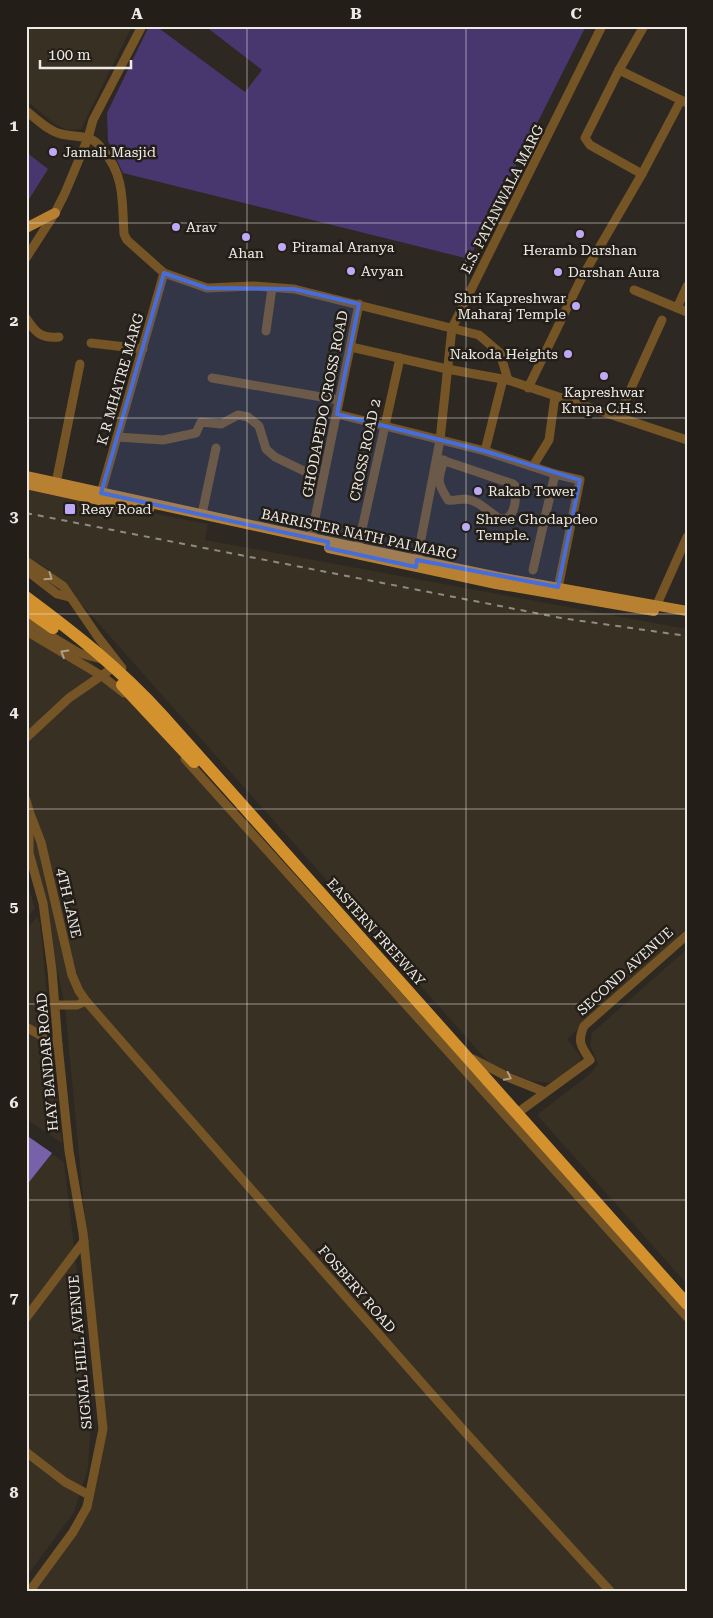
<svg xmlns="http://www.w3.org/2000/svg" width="713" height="1618" font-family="'Roboto Serif',serif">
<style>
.built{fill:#393024}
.green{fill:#48376f}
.water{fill:#7762a9}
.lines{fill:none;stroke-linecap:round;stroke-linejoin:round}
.minor{stroke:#755426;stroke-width:9}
.major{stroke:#b88132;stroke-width:10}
.highway{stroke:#d4922e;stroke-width:12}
.rail{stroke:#8e8a84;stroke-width:2;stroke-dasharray:6 6;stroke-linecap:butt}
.oneway{stroke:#b19f86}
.marked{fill:#476ddb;fill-opacity:0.2;stroke:#476ddb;stroke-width:4;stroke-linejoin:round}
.grid{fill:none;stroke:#edeae5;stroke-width:1;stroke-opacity:0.55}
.poi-dot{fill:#bda9f5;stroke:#231e18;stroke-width:2}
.labels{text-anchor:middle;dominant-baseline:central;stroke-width:5;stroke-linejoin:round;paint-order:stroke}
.poi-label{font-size:14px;fill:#edeae5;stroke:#231e18;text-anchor:start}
.street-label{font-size:14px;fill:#edeae5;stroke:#231e18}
.neatline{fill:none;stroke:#edeae5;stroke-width:2}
.grid-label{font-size:16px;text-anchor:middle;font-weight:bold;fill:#edeae5}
</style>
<rect width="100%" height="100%" fill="#2d2821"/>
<g class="built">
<polygon points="26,26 132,26 81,129 68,130 56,125 26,100"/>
<polygon points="26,489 208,524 205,540 687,629 687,928 567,1039 581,1057 579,1063 552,1083 532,1081 491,1065 90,614 49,570 26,555"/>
<polygon points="26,615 64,639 125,691 687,1320 687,1592 34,1592 74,1538 107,1430 100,1375 65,1007 34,857 26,845"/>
<polygon points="26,879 35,908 26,919"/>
<polygon points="37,916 40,925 62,1143 26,1119 26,931"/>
<polygon points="687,949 687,1284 537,1115 590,1074 598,1064 590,1045 592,1033"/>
<polygon points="50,1153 64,1162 92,1400 88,1469 74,1512 26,1577 26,1185"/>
</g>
<g class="green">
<polygon points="149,26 156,26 245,92 262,70 205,26 586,26 469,259 123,173 108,141 107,113"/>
<polygon points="26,152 48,169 26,204"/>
</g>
<polygon class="water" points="26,1135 52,1153 26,1186"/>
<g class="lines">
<g class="minor">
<polyline points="619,70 687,103"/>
<path d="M26 111C37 119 48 131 61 134 70 136 79 136 88 138 95 140 99 145 103 150 125 176 122 202 124 234L127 240 164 273 207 288 253 286 294 289 479 335 500 353 508 380"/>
<polyline points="642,174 681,100"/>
<polyline points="26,258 55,213 65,193 88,138 93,120 142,26"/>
<polyline points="634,290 687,312"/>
<polyline points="677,308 687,286"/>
<path d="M26 318C35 332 41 339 59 337"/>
<polyline points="266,331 272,288"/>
<polyline points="91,343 143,349"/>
<polyline points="351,347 447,369 508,380 687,440"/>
<polyline points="212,378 339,400"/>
<polyline points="528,388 581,279 642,174 590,145 585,138 619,70 644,26"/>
<polyline points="337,414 485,451 555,474 580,480 557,593"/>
<polyline points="618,417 662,320"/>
<polyline points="117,437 163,440 196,433 201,422 221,424 238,415 248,417 259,426 266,449 275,457 304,471"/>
<polyline points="485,451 503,379"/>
<path d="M437 458 442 460 513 484 515 486C516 498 516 510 508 518L500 519C488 512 479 500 465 499 459 499 454 501 448 500 437 482 437 481 444 460"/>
<polyline points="533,466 549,440 555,396"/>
<polyline points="56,483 80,364"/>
<polyline points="101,493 164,273"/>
<polyline points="202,514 216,448"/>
<polyline points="311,538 359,304"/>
<polyline points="358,547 400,358"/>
<polyline points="26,561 63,586 98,637 122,668"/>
<polyline points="416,565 440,440 452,328 602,26"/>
<polyline points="26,570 57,594 69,597"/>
<polyline points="533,570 555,474"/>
<polyline points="654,611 687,537"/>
<polyline points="26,621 79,653 101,659"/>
<polyline points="26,631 102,676 124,693"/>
<polyline points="26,738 69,698 117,665"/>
<polyline points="185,759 687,1317"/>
<polyline points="26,800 29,811 29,853 43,903 52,970 58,1045 69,1151 83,1233 103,1429 87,1507 73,1532 29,1592"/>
<polyline points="29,811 41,842 72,975 79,991 86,1001 140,1063 465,1432 611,1592"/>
<polyline points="55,1005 77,1005 86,1001"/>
<polyline points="26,1027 58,1045"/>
<polyline points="473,1059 510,1078 545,1092"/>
<path d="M520 1111 590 1060C581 1046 577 1042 584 1026L687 935"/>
<polyline points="26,1318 84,1241"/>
<polyline points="26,1452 65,1482 89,1495"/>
</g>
<g class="major">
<polyline points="26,228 55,213"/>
<polyline points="26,476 311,538 498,577 687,611"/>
<polyline points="26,484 104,501 149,509"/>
<polyline points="329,548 496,584 654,611"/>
</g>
<g class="highway">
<path d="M26 597C76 634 120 669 162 715L687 1304"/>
<polyline points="26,609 53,628"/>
<polyline points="122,685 194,762"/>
</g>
<polyline class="rail" points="26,513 561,618 687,636"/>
</g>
<defs><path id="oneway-chevron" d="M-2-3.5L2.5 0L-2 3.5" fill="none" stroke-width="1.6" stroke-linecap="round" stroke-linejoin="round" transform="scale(1.25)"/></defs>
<g class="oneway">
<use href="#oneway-chevron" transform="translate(49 577) rotate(35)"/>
<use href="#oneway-chevron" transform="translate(64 653) rotate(-149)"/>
<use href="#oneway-chevron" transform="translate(508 1077) rotate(26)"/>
</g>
<path class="marked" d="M164 273 207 288 294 289 359 304 337 414 485 451 580 480 558 587 417 560 416 567 327 548 328 542 101 493Z"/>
<path class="grid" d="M247 26V1592M466 26V1592M26 223H687M26 418H687M26 614H687M26 809H687M26 1004H687M26 1200H687M26 1395H687"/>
<g class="poi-dot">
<circle cx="53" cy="152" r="5"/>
<circle cx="176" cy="227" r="5"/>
<circle cx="580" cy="234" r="5"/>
<circle cx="246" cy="237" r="5"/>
<circle cx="282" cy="247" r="5"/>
<circle cx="351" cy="271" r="5"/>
<circle cx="558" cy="272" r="5"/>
<circle cx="576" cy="306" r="5"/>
<circle cx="568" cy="354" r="5"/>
<circle cx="604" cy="376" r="5"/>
<circle cx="478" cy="491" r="5"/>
<rect x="64" y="503" width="12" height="12" rx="2.5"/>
<circle cx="466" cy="527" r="5"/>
</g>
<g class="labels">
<g class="poi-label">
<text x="63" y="152">Jamali Masjid</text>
<text x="186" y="227">Arav</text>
<text x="292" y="247">Piramal Aranya</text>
<text x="580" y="250" text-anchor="middle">Heramb Darshan</text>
<text x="246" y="253" text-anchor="middle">Ahan</text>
<text x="361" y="271">Avyan</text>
<text x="568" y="272">Darshan Aura</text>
<text x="566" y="298" text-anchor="end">Shri Kapreshwar<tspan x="566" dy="16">Maharaj Temple</tspan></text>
<text x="558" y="354" text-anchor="end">Nakoda Heights</text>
<text x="604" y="392" text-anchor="middle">Kapreshwar<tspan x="604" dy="16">Krupa C.H.S.</tspan></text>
<text x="488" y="491">Rakab Tower</text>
<text x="81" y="509">Reay Road</text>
<text x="476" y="519">Shree Ghodapdeo<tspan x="476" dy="16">Temple.</tspan></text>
</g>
<g class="street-label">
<text transform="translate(502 199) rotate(-63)">E.S. PATANWALA MARG</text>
<text transform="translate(120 379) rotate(-74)">K R MHATRE MARG</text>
<text transform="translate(325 404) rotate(-79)">GHODAPEDO CROSS ROAD</text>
<text transform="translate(365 450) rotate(-78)">CROSS ROAD 2</text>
<text transform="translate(359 534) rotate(12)">BARRISTER NATH PAI MARG</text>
<text transform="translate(69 903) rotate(77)">4TH LANE</text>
<text transform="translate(376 932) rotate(48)">EASTERN FREEWAY</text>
<text transform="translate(625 971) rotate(-42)">SECOND AVENUE</text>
<text transform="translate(47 1062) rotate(-95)">HAY BANDAR ROAD</text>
<text transform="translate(357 1289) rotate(49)">FOSBERY ROAD</text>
<text transform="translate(80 1352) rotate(-95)">SIGNAL HILL AVENUE</text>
</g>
</g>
<rect width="713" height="1618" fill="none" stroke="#231e18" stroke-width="55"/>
<path d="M40 60v8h91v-8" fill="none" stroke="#edeae5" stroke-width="2.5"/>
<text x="48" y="60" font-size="15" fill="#edeae5" stroke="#231e18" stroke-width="4" paint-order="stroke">100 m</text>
<rect x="28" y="28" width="658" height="1562" class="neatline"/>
<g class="grid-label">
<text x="137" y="19">A</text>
<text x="356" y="19">B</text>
<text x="576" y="19">C</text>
<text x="14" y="131">1</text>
<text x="14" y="326">2</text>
<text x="14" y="522">3</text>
<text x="14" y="717">4</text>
<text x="14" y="912">5</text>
<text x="14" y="1108">6</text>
<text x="14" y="1303">7</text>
<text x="14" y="1498">8</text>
</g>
</svg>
